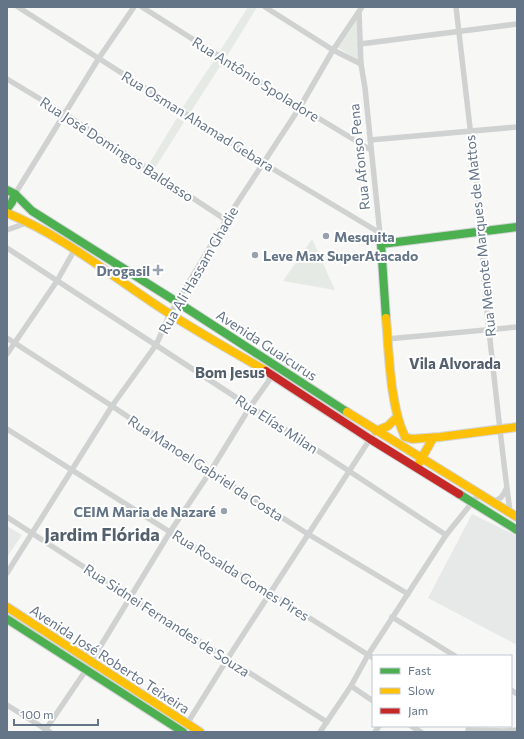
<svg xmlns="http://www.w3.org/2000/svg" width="524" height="739" font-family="Commissioner,sans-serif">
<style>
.built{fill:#e7e9e8}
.green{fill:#e6eae4}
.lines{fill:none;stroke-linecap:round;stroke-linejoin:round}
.fast-casing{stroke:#d2d4d5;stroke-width:10}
.slow-casing{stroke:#d2d4d5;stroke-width:10}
.jam-casing{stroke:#d2d4d5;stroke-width:10}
.street{stroke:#d0d2d2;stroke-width:5.5}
.fast{stroke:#4caf50;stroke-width:8}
.slow{stroke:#ffc107;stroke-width:8}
.jam{stroke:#c62828;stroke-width:8}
.poi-dot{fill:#98a2ae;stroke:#fff;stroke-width:1.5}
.labels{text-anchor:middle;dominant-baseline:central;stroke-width:4;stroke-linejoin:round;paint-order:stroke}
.street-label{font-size:14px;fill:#657588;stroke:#fff}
.poi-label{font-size:14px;font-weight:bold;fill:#657588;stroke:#fff;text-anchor:start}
.neighbourhood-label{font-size:15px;font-weight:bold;fill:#535f6c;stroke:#fff}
.district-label{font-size:18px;font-weight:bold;fill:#535f6c;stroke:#fff}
</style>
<rect width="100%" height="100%" fill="#f7f7f6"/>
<g class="built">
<polygon points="472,514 517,536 517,645 428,598"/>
<polygon points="7,526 22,535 7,557"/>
</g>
<g class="green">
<polygon points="248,7 257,7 227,56 220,51"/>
<polygon points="357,17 359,61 337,47"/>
<polygon points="215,59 222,63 190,113 183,107"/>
<polygon points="177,118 184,122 155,168 149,164"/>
<polygon points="312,239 335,290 283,281"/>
</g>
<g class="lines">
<defs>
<g id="fast">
<polyline points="7,190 15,194 32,211 177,302 347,412"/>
<polyline points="7,209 12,202 15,194"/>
<polyline points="386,318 381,244 517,227"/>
<polyline points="459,494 517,530"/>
<polyline points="7,619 183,732"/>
</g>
<g id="slow">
<path d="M7 213C66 237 116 280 170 314 201 334 234 352 266 371"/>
<path d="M386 318C389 353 390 406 405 437L412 439 440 437 517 427"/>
<polyline points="347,412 517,517"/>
<polyline points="376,431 388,426 397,417"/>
<polyline points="419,463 433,438"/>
<polyline points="7,607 200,732"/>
</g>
<polyline id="jam" points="266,371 370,439 459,494"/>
</defs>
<use href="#fast" class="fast-casing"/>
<use href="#slow" class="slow-casing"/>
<use href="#jam" class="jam-casing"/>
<g class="street">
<polyline points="18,7 263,163 380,233"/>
<polyline points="142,7 300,107 371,150"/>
<polyline points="265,7 333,50 361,64"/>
<path d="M456 7 482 231C482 271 487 310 491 349 497 404 503 458 510 512"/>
<polyline points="359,12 361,64 365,88 381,244"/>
<polyline points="360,44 517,24"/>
<polyline points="7,79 65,114 226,220"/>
<polyline points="370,140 517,127"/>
<polyline points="15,194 99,58 134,7"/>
<polyline points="7,230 29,222"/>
<polyline points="7,248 349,471 446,535"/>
<polyline points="7,338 112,406 210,472 308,534 408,594"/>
<polyline points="387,339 517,327"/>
<polyline points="7,354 57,281 75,249"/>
<polyline points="7,429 170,532 270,593 373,658"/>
<path d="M493 502C500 499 503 497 506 489"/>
<polyline points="7,517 130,597 327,722"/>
<polyline points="7,573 112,406 156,345 170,314 226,220 300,107 333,50 362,7"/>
<polyline points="392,617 455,656"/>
<polyline points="351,686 373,701"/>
<polyline points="511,690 517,694"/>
<polyline points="7,705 50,732"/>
<polyline points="411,726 421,732"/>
<polyline points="185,727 228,658 370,439"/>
<polyline points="468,730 505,731 517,730"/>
<polyline points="44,732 86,670 170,532 210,472 250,407 275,372"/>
<polyline points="320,732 351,686 368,655 446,535 479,494"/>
<polyline points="375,732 379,726"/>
</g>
<use href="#fast" class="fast"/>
<use href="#slow" class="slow"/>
<use href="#jam" class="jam"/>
</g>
<g class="poi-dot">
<circle cx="326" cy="236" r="4"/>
<circle cx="255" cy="255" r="4"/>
<path d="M156 264h4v4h4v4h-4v4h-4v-4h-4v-4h4z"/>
<circle cx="224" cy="511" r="4"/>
</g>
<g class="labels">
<g class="street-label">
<text transform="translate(256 79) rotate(32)">Rua Antônio Spoladore</text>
<text transform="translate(198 121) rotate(32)">Rua Osman Ahamad Gebara</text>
<text transform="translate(117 149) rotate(33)">Rua José Domingos Baldasso</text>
<text transform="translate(359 157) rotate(-96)">Rua Afonso Pena</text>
<text transform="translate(480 236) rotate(-96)">Rua Menote Marques de Mattos</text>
<text transform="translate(198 270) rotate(-60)">Rua Ali Hassam Ghadie</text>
<text transform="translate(267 345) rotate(33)">Avenida Guaicurus</text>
<text transform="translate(277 424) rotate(33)">Rua Elías Milan</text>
<text transform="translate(206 468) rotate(33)">Rua Manoel Gabriel da Costa</text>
<text transform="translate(241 575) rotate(32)">Rua Rosalda Gomes Pires</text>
<text transform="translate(167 620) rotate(33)">Rua Sidnei Fernandes de Souza</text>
<text transform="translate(110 659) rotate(33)">Avenida José Roberto Teixeira</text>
</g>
<g class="poi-label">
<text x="334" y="236">Mesquita</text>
<text x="263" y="255">Leve Max SuperAtacado</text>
<text x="150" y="270" text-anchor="end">Drogasil</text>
<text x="216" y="511" text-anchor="end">CEIM Maria de Nazaré</text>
</g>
<g class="neighbourhood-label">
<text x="455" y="363">Vila Alvorada</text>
<text x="230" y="372">Bom Jesus</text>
</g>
<g class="district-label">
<text x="102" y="534">Jardim Flórida</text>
</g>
</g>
<rect width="524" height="739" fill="none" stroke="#657588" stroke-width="16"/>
<rect x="372" y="655" width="140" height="72" fill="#ffffff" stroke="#c1c8cf"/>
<rect x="380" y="668" width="20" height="6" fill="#4caf50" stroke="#c1c8cf"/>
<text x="408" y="675" font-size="12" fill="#657588">Fast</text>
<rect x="380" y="688" width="20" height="6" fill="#ffc107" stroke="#c1c8cf"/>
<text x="408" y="695" font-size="12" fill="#657588">Slow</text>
<rect x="380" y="708" width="20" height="6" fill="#c62828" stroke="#c1c8cf"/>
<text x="408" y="715" font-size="12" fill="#657588">Jam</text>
<path d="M14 719v6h84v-6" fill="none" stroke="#657588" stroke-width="2"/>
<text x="20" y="719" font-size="12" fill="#657588" stroke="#ffffff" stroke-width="3" paint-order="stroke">100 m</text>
</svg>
